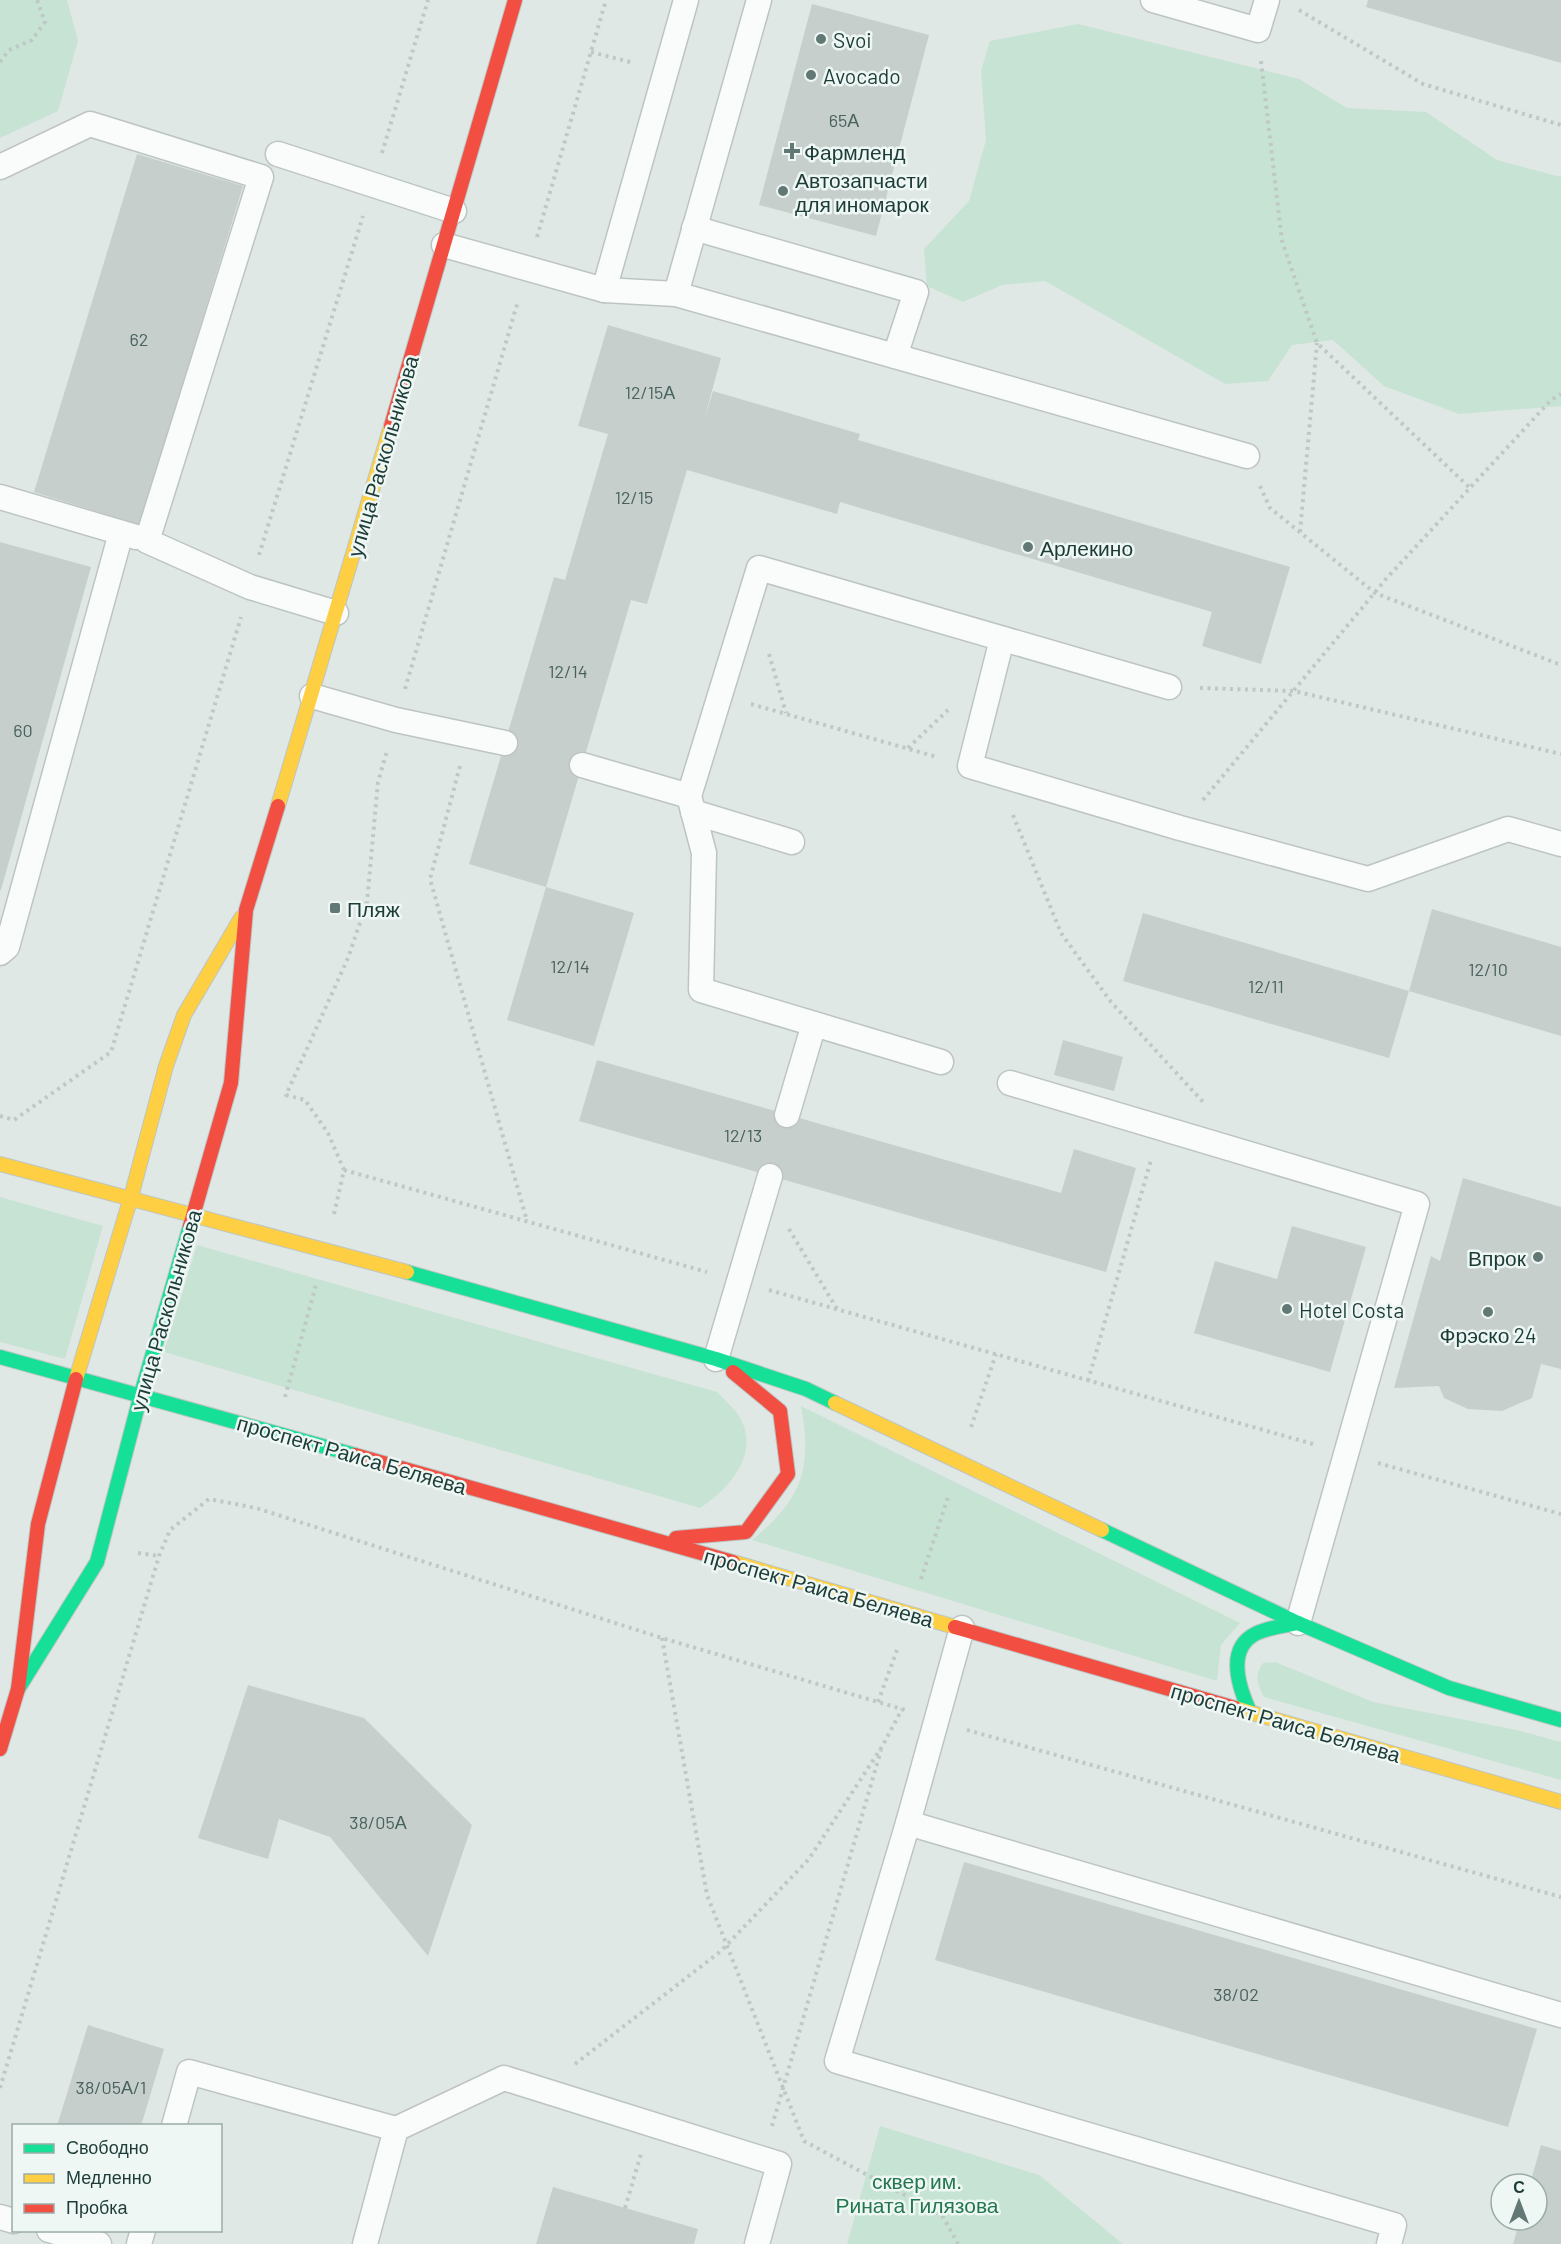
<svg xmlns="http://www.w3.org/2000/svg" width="1561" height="2244" font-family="Barlow,sans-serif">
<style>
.green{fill:#c7e3d4}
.building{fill:#c7cfcc}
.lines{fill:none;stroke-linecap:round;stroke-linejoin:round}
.lane-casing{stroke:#bdc5c3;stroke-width:27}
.fast-casing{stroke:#bcc6c3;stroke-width:16}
.slow-casing{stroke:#bcc6c3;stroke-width:16}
.jam-casing{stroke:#bcc6c3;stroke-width:16}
.path{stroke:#bec8c6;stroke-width:4;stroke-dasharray:3 4.5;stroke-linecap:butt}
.lane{stroke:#fafcfb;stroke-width:24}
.fast{stroke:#16e098;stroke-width:14}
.slow{stroke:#ffcf43;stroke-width:14}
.jam{stroke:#f24e42;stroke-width:14}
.poi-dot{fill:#617875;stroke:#eef7f4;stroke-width:2}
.labels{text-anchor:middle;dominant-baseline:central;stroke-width:5;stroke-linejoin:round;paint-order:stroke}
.number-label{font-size:18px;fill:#48625e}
.poi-label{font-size:21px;fill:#1d3c38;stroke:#eef7f4;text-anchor:start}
.street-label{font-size:21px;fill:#1d3c38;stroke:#eef7f4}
.park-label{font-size:21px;fill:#23774f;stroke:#eef7f4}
</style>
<rect width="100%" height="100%" fill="#e0e8e6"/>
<g class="green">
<polygon points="0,0 67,0 78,41 58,111 0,138"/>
<polygon points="1078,24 1299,79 1347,108 1426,112 1497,160 1561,177 1561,406 1459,414 1384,386 1333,340 1292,345 1268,381 1225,384 1045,281 1002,285 963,302 927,286 924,249 969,201 986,140 981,71 990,41"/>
<polygon points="0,1197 103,1226 65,1359 0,1342"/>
<path d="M197 1245 717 1392C724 1399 731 1406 737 1413 763 1450 731 1488 700 1508L164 1352Z"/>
<path d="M801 1406 1240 1623 1221 1645 1217 1681 752 1540C801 1500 813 1469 801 1406Z"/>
<path d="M1275 1662 1373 1702 1517 1730 1561 1742V1780L1264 1697C1257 1683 1254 1676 1263 1663Z"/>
<polygon points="880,2126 1039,2175 1123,2244 847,2244"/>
</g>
<g class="building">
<polygon points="1368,0 1561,0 1561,63 1366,7"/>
<polygon points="812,4 929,35 876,236 759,205"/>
<polygon points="137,154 243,186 140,525 34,492"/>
<polygon points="608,325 721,358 704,420 713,391 860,434 858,440 1290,567 1261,664 1202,646 1212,612 840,502 837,514 687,470 647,604 631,600 546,887 469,864 554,577 565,580 608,434 578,426"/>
<polygon points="0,542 91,567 1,890 0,890"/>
<polygon points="546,887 634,913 594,1046 507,1020"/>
<polygon points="1432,909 1561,947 1561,1036 1409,991"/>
<polygon points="1143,913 1409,991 1389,1058 1123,981"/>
<polygon points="1063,1040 1123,1057 1114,1091 1054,1075"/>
<polygon points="597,1060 1061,1193 1074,1149 1136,1168 1106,1272 579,1121"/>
<polygon points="1463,1178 1561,1207 1561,1369 1541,1364 1532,1398 1502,1411 1468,1409 1444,1398 1439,1386 1394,1388 1431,1256 1440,1261"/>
<polygon points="1292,1226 1366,1247 1330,1372 1194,1333 1215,1261 1277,1279"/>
<polygon points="248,1685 364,1718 472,1825 428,1956 330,1837 279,1819 268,1859 198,1838"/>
<polygon points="964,1862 1537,2029 1508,2127 935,1960"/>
<polygon points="88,2025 164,2049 141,2126 57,2126"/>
<polygon points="1541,2145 1561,2151 1561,2244 1513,2244 1520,2220 1537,2220 1537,2184 1530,2184"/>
<polygon points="553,2187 698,2229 694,2244 536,2244"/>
</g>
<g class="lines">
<defs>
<g id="lane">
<polyline points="1153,0 1258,30 1267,0"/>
<polyline points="278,154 454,211"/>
<polyline points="0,167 90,124 261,177 147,541 250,587 336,613"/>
<polyline points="694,228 916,292 895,356"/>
<polyline points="444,245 604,290 676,294 1247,456"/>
<polyline points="604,290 686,0"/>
<polyline points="676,294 759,0"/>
<polyline points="0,497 136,537"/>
<polyline points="1002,639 970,766 1180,828 1368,879 1508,829 1561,844"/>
<polyline points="312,696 396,720 505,743"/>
<polyline points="582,765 689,796"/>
<polyline points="693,812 792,842"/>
<polyline points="0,953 7,947 121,533"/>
<polyline points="941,1062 701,990 704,853 689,796 759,568 1169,687"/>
<polyline points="1010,1083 1417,1204 1298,1623"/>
<polyline points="787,1115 814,1024"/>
<polyline points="716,1359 770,1176"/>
<polyline points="908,1823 962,1628"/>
<polyline points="174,2126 189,2072 396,2129"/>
<polyline points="0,2217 14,2221"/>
<polyline points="49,2230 99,2244"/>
<polyline points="139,2244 143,2230"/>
<polyline points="365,2244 396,2129 504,2078 779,2164 757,2244"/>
<polyline points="1389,2244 1394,2225 837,2061 908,1823 1561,2015"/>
</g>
<g id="fast">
<polyline points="407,1272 716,1359 806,1389 835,1403"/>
<polyline points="0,1357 355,1455"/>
<polyline points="1102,1530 1298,1623 1449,1688 1561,1720"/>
<polyline points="18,1689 97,1562 141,1394 190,1226"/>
<path d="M1250 1712C1239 1688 1225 1648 1257 1633 1270 1627 1285 1626 1298 1623"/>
</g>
<g id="slow">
<polyline points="278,806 391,426"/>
<polyline points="0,1164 407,1272"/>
<polyline points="76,1379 131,1197 166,1066 184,1015 241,918"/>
<polyline points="835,1403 1102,1530"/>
<polyline points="733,1562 955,1627"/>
<polyline points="1235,1708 1561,1802"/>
</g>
<g id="jam">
<polyline points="391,426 515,0"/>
<polyline points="190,1226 231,1083 246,910 278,806"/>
<polyline points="355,1455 733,1562"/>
<polyline points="676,1538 746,1532 788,1474 780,1411 733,1372"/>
<polyline points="955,1627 1235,1708"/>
<polyline points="0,1749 18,1689 38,1524 76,1379"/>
</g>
</defs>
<use href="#lane" class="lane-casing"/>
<use href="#fast" class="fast-casing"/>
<use href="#slow" class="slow-casing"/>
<use href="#jam" class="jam-casing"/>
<g class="path">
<polyline points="1299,10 1423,84 1561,125"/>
<polyline points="591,52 634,63"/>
<polyline points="1261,61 1282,241 1317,343 1470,488"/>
<polyline points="0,62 9,50 32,40 45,22 37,0"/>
<polyline points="382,153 428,0"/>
<polyline points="537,237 606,0"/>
<polyline points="1260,486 1270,508 1375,593 1561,665"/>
<polyline points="1300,532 1317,343"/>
<polyline points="259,555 363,216"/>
<polyline points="769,654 786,713"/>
<polyline points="1200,688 1294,691 1561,754"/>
<polyline points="405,689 518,301"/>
<polyline points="751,704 937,757"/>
<polyline points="908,748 948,710"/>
<polyline points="460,766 430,879 527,1221"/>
<polyline points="1203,800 1386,579 1551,400 1561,394"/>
<polyline points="1013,815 1061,933 1111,1002 1205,1104"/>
<polyline points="0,1116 14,1120 111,1052 241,617"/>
<polyline points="344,1170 707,1272"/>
<polyline points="334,1214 344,1170 328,1133 305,1100 286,1095 348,958 367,902 378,782 387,751"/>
<polyline points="789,1229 837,1309"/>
<polyline points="769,1290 1313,1444"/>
<polyline points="1088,1381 1151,1160"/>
<polyline points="285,1397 316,1285"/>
<polyline points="971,1427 996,1354"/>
<polyline points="1378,1463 1561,1514"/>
<polyline points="138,1553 159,1556"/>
<polyline points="921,1579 948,1497"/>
<polyline points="662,1638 707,1895 804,2141 942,2215 958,2244"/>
<polyline points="878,1702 897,1650"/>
<polyline points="967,1730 1561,1897"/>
<polyline points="575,2064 721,1951 809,1859 883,1745 902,1709"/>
<polyline points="0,2088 159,1556 170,1530 209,1499 256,1508 662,1638 905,1710"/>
<polyline points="772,2126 881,1750"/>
<polyline points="625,2208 641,2154"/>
</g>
<use href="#lane" class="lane"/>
<use href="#fast" class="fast"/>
<use href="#slow" class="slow"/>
<use href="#jam" class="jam"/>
</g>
<g class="poi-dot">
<circle cx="821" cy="39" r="6"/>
<circle cx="811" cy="75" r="6"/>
<path d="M789 142h6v6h6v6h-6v6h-6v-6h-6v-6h6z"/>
<circle cx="783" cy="191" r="6"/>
<circle cx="1028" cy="547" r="6"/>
<rect x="329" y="902" width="12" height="12" rx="3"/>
<circle cx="1538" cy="1257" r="6"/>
<circle cx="1287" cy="1309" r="6"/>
<circle cx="1488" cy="1312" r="6"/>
</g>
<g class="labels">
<g class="number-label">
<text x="844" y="120">65А</text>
<text x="139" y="339">62</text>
<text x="650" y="392">12/15А</text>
<text x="634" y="497">12/15</text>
<text x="568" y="671">12/14</text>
<text x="23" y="730">60</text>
<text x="570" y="966">12/14</text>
<text x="1488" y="969">12/10</text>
<text x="1266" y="986">12/11</text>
<text x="743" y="1135">12/13</text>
<text x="378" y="1822">38/05А</text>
<text x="1236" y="1994">38/02</text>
<text x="111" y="2087">38/05А/1</text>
</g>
<g class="poi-label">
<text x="833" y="39">Svoi</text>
<text x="823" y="75">Avocado</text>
<text x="804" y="151">Фармленд</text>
<text x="795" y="179">Автозапчасти<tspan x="795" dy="24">для иномарок</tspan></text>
<text x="1040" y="547">Арлекино</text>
<text x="347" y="908">Пляж</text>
<text x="1526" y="1257" text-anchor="end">Впрок</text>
<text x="1299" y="1309">Hotel Costa</text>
<text x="1488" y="1334" text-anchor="middle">Фрэско 24</text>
</g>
<g class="street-label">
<text transform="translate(382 456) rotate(-74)">улица Раскольникова</text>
<text transform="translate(165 1310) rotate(-74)">улица Раскольникова</text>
<text transform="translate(352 1454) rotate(16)">проспект Раиса Беляева</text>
<text transform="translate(819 1587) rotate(16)">проспект Раиса Беляева</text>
<text transform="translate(1286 1722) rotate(16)">проспект Раиса Беляева</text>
</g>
<g class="park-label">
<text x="917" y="2180">сквер им.<tspan x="917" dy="24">Рината Гилязова</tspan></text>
</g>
</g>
<rect x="12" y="2124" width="210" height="108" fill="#eef7f4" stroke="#9aaca9" stroke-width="1.5"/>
<rect x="24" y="2144" width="30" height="9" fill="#16e098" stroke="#9aaca9" stroke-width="1.5"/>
<text x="66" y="2154" font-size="18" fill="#1d3c38">Свободно</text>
<rect x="24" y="2174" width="30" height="9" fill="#ffcf43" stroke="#9aaca9" stroke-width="1.5"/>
<text x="66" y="2184" font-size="18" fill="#1d3c38">Медленно</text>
<rect x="24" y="2204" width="30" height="9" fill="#f24e42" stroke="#9aaca9" stroke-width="1.5"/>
<text x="66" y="2214" font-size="18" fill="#1d3c38">Пробка</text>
<g transform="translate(1519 2202)"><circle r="28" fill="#eef7f4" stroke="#9aaca9" stroke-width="1.5"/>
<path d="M0-4.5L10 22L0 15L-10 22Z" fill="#617875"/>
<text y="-9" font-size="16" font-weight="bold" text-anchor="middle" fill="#1d3c38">С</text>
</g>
</svg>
